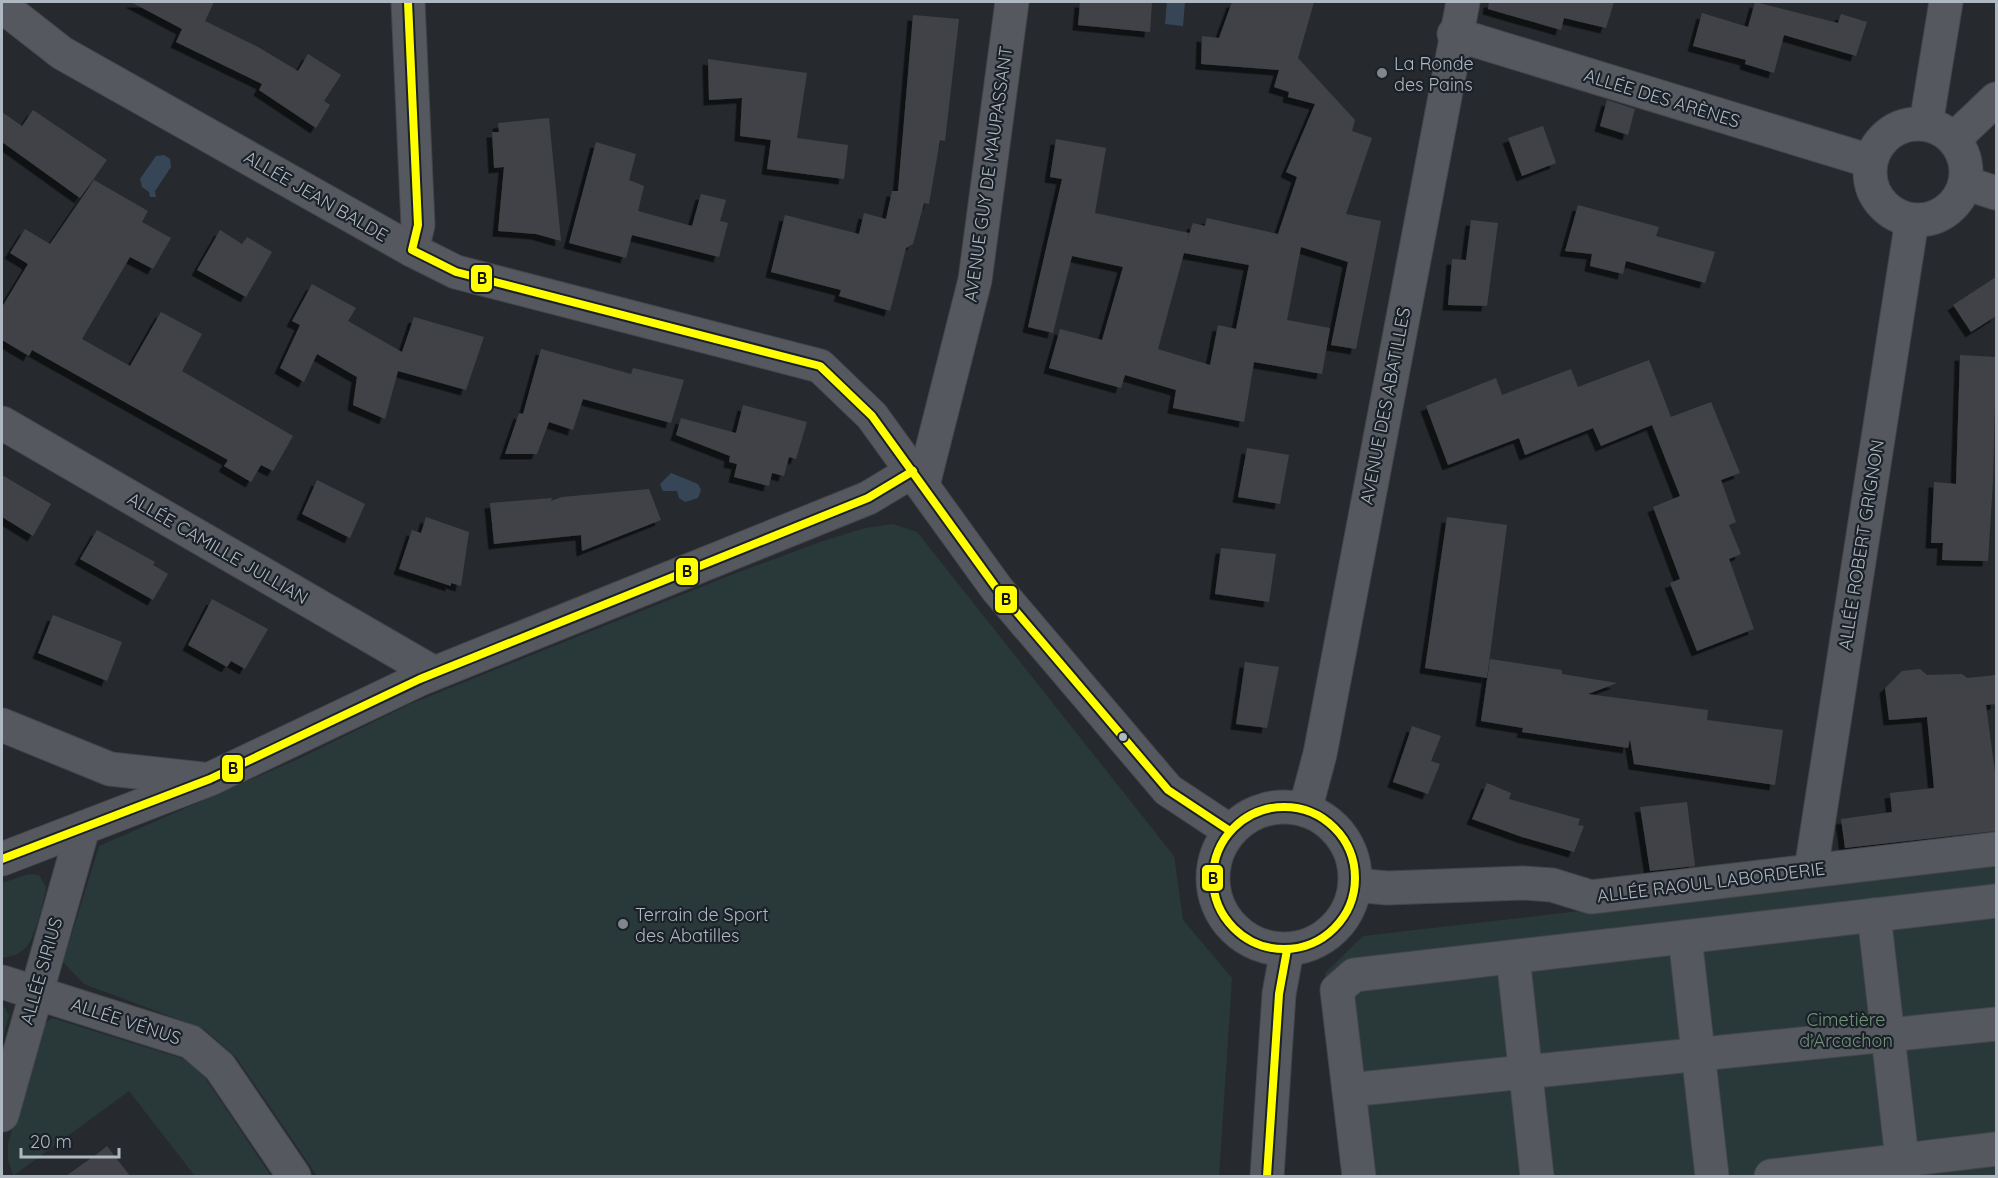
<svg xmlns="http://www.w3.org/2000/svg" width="1998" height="1178" font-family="Quicksand,sans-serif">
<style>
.green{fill:#293838}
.water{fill:#374656}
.building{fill:#3f4347;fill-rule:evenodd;filter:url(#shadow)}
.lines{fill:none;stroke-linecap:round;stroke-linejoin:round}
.minor-casing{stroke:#43464a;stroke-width:35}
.minor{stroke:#55585e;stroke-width:33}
.bus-1-casing{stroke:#1a2128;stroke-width:12}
.bus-1{stroke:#ff0;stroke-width:8}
.poi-dot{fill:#7f868e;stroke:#1a2128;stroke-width:2}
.bus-dot{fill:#afb7c1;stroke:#1a2128;stroke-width:2}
.labels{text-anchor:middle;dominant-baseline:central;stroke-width:4.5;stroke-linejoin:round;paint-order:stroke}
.poi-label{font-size:18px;fill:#afb7c1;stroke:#1a2128;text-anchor:start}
.street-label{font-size:18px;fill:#afb7c1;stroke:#1a2128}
.park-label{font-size:18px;fill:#719477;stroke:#1a2128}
.line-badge{stroke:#1a2128;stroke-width:2}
.pale-badge-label{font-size:16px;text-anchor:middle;font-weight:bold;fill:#111}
</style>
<defs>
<filter id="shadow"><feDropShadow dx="-5.5" dy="5.5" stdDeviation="0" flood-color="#0009"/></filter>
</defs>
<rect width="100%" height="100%" fill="#262a2f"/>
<g class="green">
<polygon points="893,524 917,532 1174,856 1183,920 1232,978 1219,1176 317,1176 236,1057 204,1029 84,984 63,962 99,846 298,759 410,704 736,573 823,541 865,528"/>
<polygon points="1996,863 1996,1176 1348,1176 1325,973 1363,936"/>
<path d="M28 874 39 875 46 887C44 902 36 934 27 946 21 954 11 957 2 958V883Z"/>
<polygon points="2,1003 9,1015 2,1042"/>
<polygon points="52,1018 184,1059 204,1076 271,1176 195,1176 129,1091 13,1176 8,1160 8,1144 38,1029"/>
</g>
<g class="water">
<polygon points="1167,2 1185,2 1183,26 1165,24"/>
<polygon points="164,155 170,159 171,167 155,191 156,197 150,197 149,192 142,187 140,179 156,156"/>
<polygon points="671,473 698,484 701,490 698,498 685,502 679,498 677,491 663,491 660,484"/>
</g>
<g class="building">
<polygon points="131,2 214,2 205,21 258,47 298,71 308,54 341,75 324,101 330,105 316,128 259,90 262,84 176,42 182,29"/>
<polygon points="1080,2 1152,2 1150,32 1078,25"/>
<path d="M1232 2H1314L1298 58 1355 120 1352 131 1372 138 1346 214 1381 221 1356 349 1331 345 1348 262 1301 247 1287 320 1330 328 1322 374 1254 362 1244 422 1173 408 1176 390 1125 375 1121 388 1049 368 1060 329 1102 340 1123 267 1072 256 1053 333 1028 327 1062 179 1050 177 1056 139 1106 148 1095 213 1189 233 1186 243 1193 223 1205 226 1207 218 1278 234 1297 177 1286 172 1315 104 1288 97 1289 92 1274 87 1279 70 1201 64 1202 36 1219 38ZM1184 253 1249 265 1236 329 1218 325 1210 365 1158 349Z"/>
<polygon points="1489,2 1614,2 1606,28 1564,18 1561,30 1488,9"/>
<polygon points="1755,2 1838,23 1841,14 1867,22 1856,56 1784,35 1774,73 1745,64 1746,60 1693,46 1702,13 1748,27"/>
<polygon points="913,15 959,19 945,141 940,140 929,204 924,203 913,244 906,248 890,311 839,296 841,290 771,272 785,215 859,234 864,213 886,219 892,191 898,191"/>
<polygon points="708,59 807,73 797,138 848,145 844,179 767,169 771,140 740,136 742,98 709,100"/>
<polygon points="1607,100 1635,109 1628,135 1600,126"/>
<polygon points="33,110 107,160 80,198 2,142 2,112 22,126"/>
<polygon points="549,118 561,241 536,234 498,231 504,167 494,168 492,132 499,132 498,123"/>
<polygon points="1543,126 1556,163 1522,176 1508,138"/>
<polygon points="596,142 636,154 629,180 644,186 638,211 692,226 701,194 726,200 720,221 728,223 719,257 632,235 626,258 569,243"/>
<polygon points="94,180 148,211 142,222 171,238 153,269 130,257 82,339 130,366 161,312 202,334 182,371 293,436 273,471 261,465 251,482 224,466 228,460 32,350 29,356 2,340 2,307 28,264 10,253 25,229 50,244"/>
<polygon points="1578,205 1659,227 1656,236 1715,252 1705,283 1626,261 1623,274 1590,266 1592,254 1565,251"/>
<polygon points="1471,220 1498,223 1487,306 1448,305 1452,259 1466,260"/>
<polygon points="220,230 242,244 247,237 272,252 246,297 197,270"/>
<polygon points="1996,277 1996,316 1971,332 1953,305"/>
<polygon points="312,284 356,308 348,321 402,352 414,317 484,337 466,390 398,371 385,419 353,405 357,377 317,354 304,382 280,368 300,325 292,321"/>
<polygon points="541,349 631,374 633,368 684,380 671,423 583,399 573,430 549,422 537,454 505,454 519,413 523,414"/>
<polygon points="1960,355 1996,357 1993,481 1988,561 1942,560 1943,543 1931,543 1934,482 1956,484"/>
<polygon points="1649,360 1671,417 1711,402 1740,473 1721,480 1736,522 1729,525 1741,554 1729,559 1754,629 1697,651 1670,583 1680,579 1653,507 1680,496 1652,425 1601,446 1593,428 1525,455 1519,438 1448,465 1426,406 1496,378 1502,395 1571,369 1578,387"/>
<polygon points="743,405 807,422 796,459 789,457 784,476 772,473 769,486 734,477 737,464 729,462 730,456 676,435 681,418 736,433"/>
<polygon points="1247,448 1289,455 1280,504 1238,497"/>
<polygon points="2,475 51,504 33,536 2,517"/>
<polygon points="317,480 365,504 350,538 302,514"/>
<polygon points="649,489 661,520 582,551 581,535 494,544 490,503 552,498 551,501 562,497"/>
<polygon points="426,517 469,532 461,586 451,583 451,586 399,569 412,530 421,533"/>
<polygon points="1447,517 1507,525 1487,678 1425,668"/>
<polygon points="97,530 155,562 153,565 168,574 153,600 80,559"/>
<polygon points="1221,548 1276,554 1269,602 1215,594"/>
<polygon points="212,599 268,629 245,669 231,661 227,667 188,645"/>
<polygon points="53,615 122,642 107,681 38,653"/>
<polygon points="1490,659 1562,670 1562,674 1617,683 1588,694 1708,710 1707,720 1783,730 1775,785 1634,764 1630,739 1628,748 1522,732 1523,728 1481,721"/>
<polygon points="1245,662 1279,667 1267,728 1236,724"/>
<polygon points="1920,669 1927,675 1962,674 1967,678 1996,675 1996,704 1986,705 1996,780 1996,831 1845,848 1841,819 1892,812 1890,793 1934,788 1927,717 1889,720 1885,688 1902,671"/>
<polygon points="1412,726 1441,736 1431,761 1440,764 1428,794 1393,782"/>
<polygon points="1487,783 1511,793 1509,799 1580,819 1578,825 1584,826 1574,852 1522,837 1472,819"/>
<polygon points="1687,802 1695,866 1650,871 1640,807"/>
<polygon points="107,1146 130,1176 66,1176 97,1154"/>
</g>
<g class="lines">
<defs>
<g id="minor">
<polyline points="408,2 418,225 412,250"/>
<polyline points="2,6 62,53 412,250 456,272 820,366 872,416 997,589 1168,790 1230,831"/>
<polyline points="1454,34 1870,161"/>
<circle cx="1918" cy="172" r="48"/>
<polyline points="1926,124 1946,2"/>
<polyline points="1954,139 1996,99"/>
<polyline points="1965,183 1996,193"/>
<polyline points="2,423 434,673"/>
<polyline points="923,485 975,280 1012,2"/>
<polyline points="2,725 110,769 202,779"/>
<circle cx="1284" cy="878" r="71"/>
<polyline points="1305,810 1320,754 1463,2"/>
<polyline points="2,859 210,779 420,679 868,498 913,471"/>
<polyline points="1811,870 1912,220"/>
<polyline points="1355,885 1387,888 1523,883 1552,885 1591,897 1996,849"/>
<polyline points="1874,915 1904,1176"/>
<polyline points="1685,937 1712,1176"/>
<polyline points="1513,957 1537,1176"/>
<polyline points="2,982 191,1042 220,1067 294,1176"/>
<polyline points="1349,1090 1996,1024"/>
<polyline points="2,1115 83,828"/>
<polyline points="1267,1176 1279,994 1287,950"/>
<polyline points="1359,1176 1337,990 1354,975 1996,901"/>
<polyline points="1771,1176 1996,1149"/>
</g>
</defs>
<use href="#minor" class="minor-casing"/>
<use href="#minor" class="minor"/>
<defs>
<g id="bus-1">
<polyline points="408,2 418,225 412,250 456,272 820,366 872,416 997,589 1168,790 1230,831"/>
<circle cx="1284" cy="878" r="71"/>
<polyline points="2,859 210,779 420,679 868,498 913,471"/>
<polyline points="1267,1176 1279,994 1287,950"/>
</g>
</defs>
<use href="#bus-1" class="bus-1-casing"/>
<use href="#bus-1" class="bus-1"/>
</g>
<g class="poi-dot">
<circle cx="1382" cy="73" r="6"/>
<circle cx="623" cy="924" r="6"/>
</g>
<circle class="bus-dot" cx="1123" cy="737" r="5"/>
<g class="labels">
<g class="poi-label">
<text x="1394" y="63">La Ronde<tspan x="1394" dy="21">des Pains</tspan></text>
<text x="635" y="914">Terrain de Sport<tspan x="635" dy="21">des Abatilles</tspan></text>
</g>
<g class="street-label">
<text transform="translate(1662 98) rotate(17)">ALLÉE DES ARÈNES</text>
<text transform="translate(988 174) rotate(-82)">AVENUE GUY DE MAUPASSANT</text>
<text transform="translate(316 196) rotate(30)">ALLÉE JEAN BALDE</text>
<text transform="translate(1385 406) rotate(-79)">AVENUE DES ABATILLES</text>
<text transform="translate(1861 545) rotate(-81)">ALLÉE ROBERT GRIGNON</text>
<text transform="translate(218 548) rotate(30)">ALLÉE CAMILLE JULLIAN</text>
<text transform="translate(1711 882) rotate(-7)">ALLÉE RAOUL LABORDERIE</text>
<text transform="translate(41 971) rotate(-74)">ALLÉE SIRIUS</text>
<text transform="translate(126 1021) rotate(18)">ALLÉE VÉNUS</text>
</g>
<g class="park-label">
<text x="1846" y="1019">Cimetière<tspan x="1846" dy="21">d’Arcachon</tspan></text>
</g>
</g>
<g class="line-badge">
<rect x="470" y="264" width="23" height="29" rx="6" fill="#ff0"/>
<rect x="675" y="557" width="24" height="29" rx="6" fill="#ff0"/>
<rect x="994" y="585" width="24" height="29" rx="6" fill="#ff0"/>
<rect x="221" y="754" width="23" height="29" rx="6" fill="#ff0"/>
<rect x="1201" y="864" width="23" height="28" rx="6" fill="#ff0"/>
</g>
<g class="pale-badge-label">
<text x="482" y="284">B</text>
<text x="687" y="577">B</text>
<text x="1006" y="605">B</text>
<text x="233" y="774">B</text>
<text x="1213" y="884">B</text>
</g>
<rect width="1998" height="1178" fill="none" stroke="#afb7c1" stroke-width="6"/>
<path d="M21 1148v9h98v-9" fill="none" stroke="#afb7c1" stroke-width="3"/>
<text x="30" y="1148" font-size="18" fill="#afb7c1" stroke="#1a2128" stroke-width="4.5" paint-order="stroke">20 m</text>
</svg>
